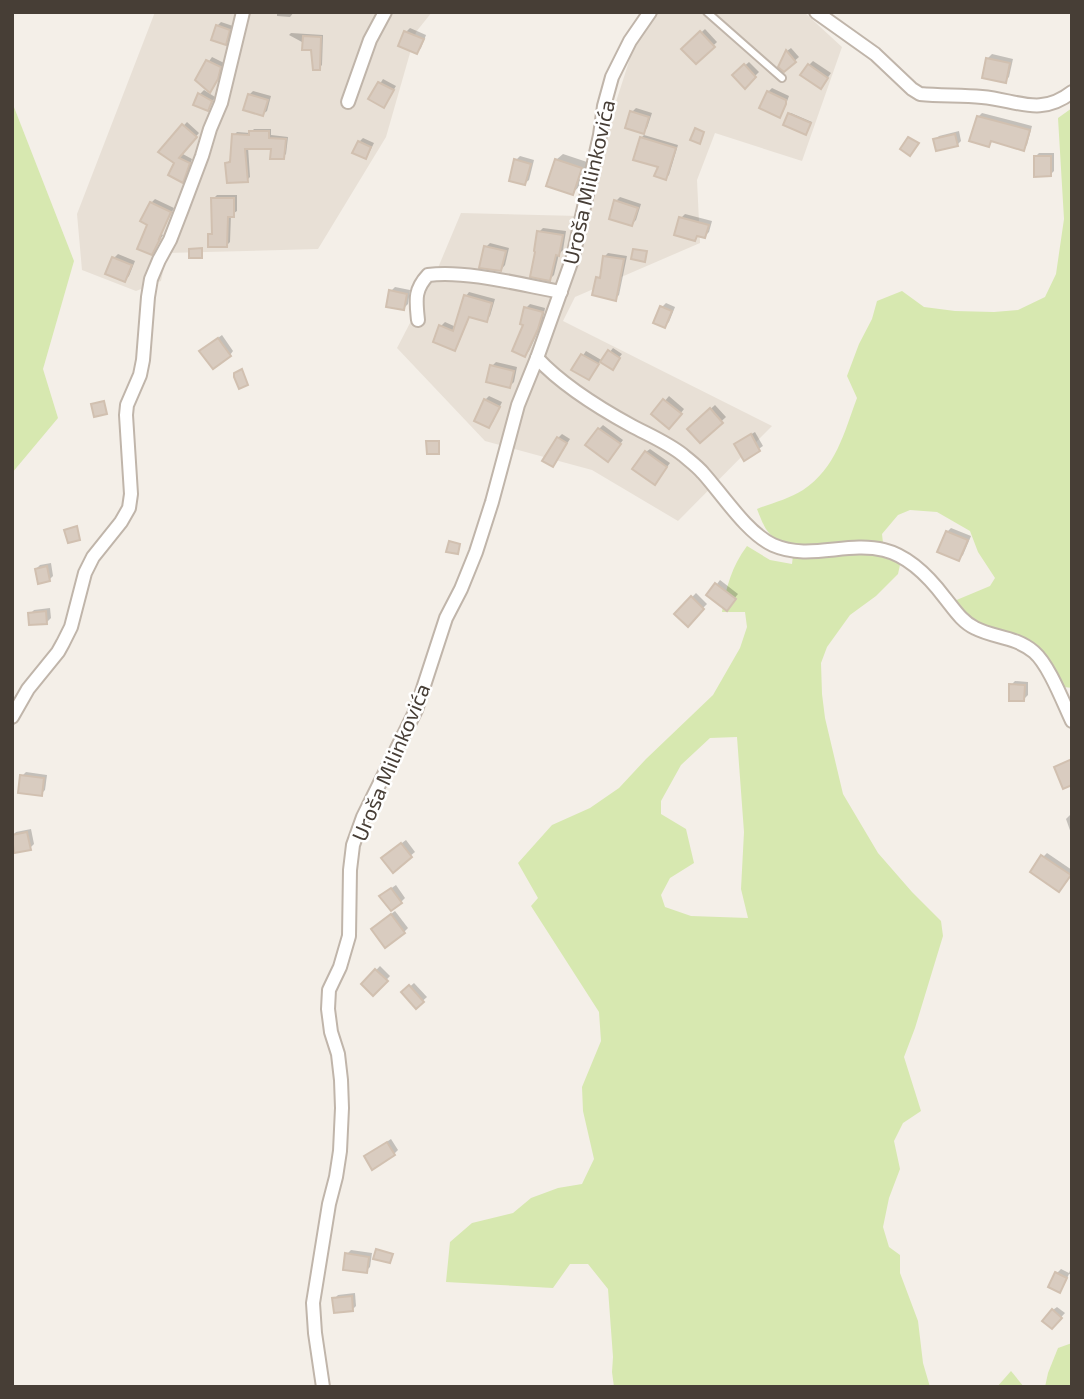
<svg xmlns="http://www.w3.org/2000/svg" width="1084" height="1399" font-family="'Exo 2',sans-serif">
<style>
.residential{fill:#e8e0d6}
.green{fill:#d7e8b0;fill-rule:evenodd}
.shadow{fill:#0003}
.building{fill:#d9ccc0;stroke:#d1c0b0;stroke-width:2}
.lines{fill:none;stroke-linecap:round;stroke-linejoin:round}
.service-casing{stroke:#c0b5aa;stroke-width:10}
.minor-casing{stroke:#c0b5aa;stroke-width:16}
.service{stroke:#fff;stroke-width:6}
.minor{stroke:#fff;stroke-width:12}
.labels{text-anchor:middle;dominant-baseline:central;stroke-width:5;stroke-linejoin:round;paint-order:stroke}
.street-label{font-size:21px;fill:#473e36;stroke:#fff}
</style>
<rect width="100%" height="100%" fill="#f4efe8"/>
<g class="residential">
<polygon points="155,12 432,12 416,32 386,137 318,249 167,253 161,281 136,291 82,270 77,214"/>
<polygon points="645,12 804,12 842,47 802,161 715,133 697,180 700,243 575,297 563,321 772,426 678,521 592,470 485,441 397,348 435,275 461,213 579,216"/>
</g>
<g class="green">
<polygon points="12,102 74,261 43,369 58,418 12,473"/>
<path d="M1072 108V688L1056 686 1033 654 984 635 947 604 990 586 995 578 978 552 970 531 937 512 910 510 898 515 882 534 883 543 903 551 898 574 876 596 850 615 827 647 821 663 822 694 825 718 843 794 878 853 912 892 941 921 943 936 915 1028 904 1057 921 1111 903 1123 894 1141 900 1169 889 1198 883 1227 889 1247 900 1255V1273L918 1321 923 1363 930 1387H614L612 1372 613 1357 608 1289 588 1264H570L553 1288 446 1282 450 1242 472 1223 513 1213 531 1198 558 1188 582 1184 594 1159 583 1111 582 1087 601 1041 599 1012 531 906 538 898 518 863 552 825 590 808 619 788 646 759 713 695 740 648 747 627 745 612H722C726 587 732 566 747 546L770 560 792 564 794 547C769 537 767 535 757 509 772 503 789 499 803 490 836 468 844 433 857 398L847 376 859 344 872 319 877 301 902 291 924 307 955 311 994 312 1018 310 1045 297 1056 274 1064 219 1058 118ZM737 737 744 832 741 889 748 918 691 916 665 907 661 895 670 878 694 863 686 829 661 814V801L681 765 710 738Z"/>
<polygon points="1072,1343 1072,1387 1045,1387 1048,1373 1058,1348"/>
<polygon points="1011,1371 1024,1387 997,1387"/>
</g>
<g class="shadow">
<polygon points="277,12 294,12 290,17 277,16"/>
<polygon points="221,22 233,26 229,39 226,43 217,26"/>
<polygon points="410,28 426,35 421,48 417,52 400,45 406,32"/>
<polygon points="705,29 717,42 696,62 684,49"/>
<polygon points="291,33 323,35 322,65 319,68 313,48 289,35"/>
<polygon points="791,48 799,57 784,70 787,51"/>
<polygon points="992,54 1013,59 1009,77 1005,81 984,76 988,58"/>
<polygon points="212,57 224,63 221,73 210,91 197,79"/>
<polygon points="813,61 831,73 824,83 809,65"/>
<polygon points="749,62 759,72 745,86 734,75"/>
<polygon points="383,79 396,86 384,106 371,98"/>
<polygon points="772,88 789,96 783,112 779,115 768,92"/>
<polygon points="204,90 215,97 211,105 207,109 200,94"/>
<polygon points="253,91 271,96 267,111 263,114 249,95"/>
<polygon points="636,108 652,113 647,128 643,132 632,112"/>
<polygon points="791,113 812,122 807,131 790,114"/>
<polygon points="982,113 1032,126 1027,145 1023,149 993,140 988,145 978,117"/>
<polygon points="187,122 199,133 181,153 192,159 186,177 182,181 177,162 160,151"/>
<polygon points="254,129 271,129 271,135 288,137 286,154 283,157 272,147 248,147 250,177 247,180 227,163 230,160 234,135 237,132 250,133"/>
<polygon points="959,131 961,141 957,145 935,140 939,136"/>
<polygon points="644,135 678,145 669,175 666,178 660,166 641,138"/>
<polygon points="363,138 374,143 369,153 365,157 359,142"/>
<polygon points="1039,153 1054,153 1054,171 1050,175 1035,157"/>
<polygon points="563,154 587,162 579,187 572,193 556,160"/>
<polygon points="520,156 534,160 529,180 525,183 516,160"/>
<polygon points="217,195 237,195 237,211 231,215 230,242 226,246 210,235 213,231 213,199"/>
<polygon points="620,197 641,204 636,220 632,224 616,201"/>
<polygon points="155,199 174,208 161,234 163,235 151,253 149,224 151,203"/>
<polygon points="685,214 712,221 709,232 705,236 699,234 695,239 681,218"/>
<polygon points="543,228 566,231 563,250 559,254 554,275 550,279 539,232"/>
<polygon points="490,243 509,248 505,265 501,270 486,247"/>
<polygon points="608,253 627,256 619,295 615,299 598,278 602,274 604,257"/>
<polygon points="118,254 135,261 129,276 125,280 107,273 114,258"/>
<polygon points="395,287 410,290 408,304 404,308 391,291"/>
<polygon points="469,292 495,299 490,316 486,320 470,315 458,345 454,349 441,326 445,322 456,327 466,296"/>
<polygon points="666,303 675,307 669,322 665,326 662,307"/>
<polygon points="530,304 545,308 542,323 529,351 525,355 526,308"/>
<polygon points="222,335 233,351 230,355 206,347"/>
<polygon points="613,348 622,354 612,367 601,360 589,378 574,369 586,351 603,361"/>
<polygon points="496,362 517,367 514,382 510,386 492,366"/>
<polygon points="489,396 502,402 493,422 489,426 485,400"/>
<polygon points="669,396 684,409 673,423 654,414"/>
<polygon points="715,405 726,417 700,441 689,429"/>
<polygon points="603,425 623,440 612,455 599,429"/>
<polygon points="755,432 763,446 744,459 740,441"/>
<polygon points="562,434 570,439 556,461 558,438"/>
<polygon points="650,449 670,463 658,479 646,452"/>
<polygon points="951,528 971,536 963,555 959,559 947,532"/>
<polygon points="51,563 53,576 49,580 36,569 40,565"/>
<polygon points="720,580 738,594 730,604 717,584"/>
<polygon points="696,593 707,604 687,624 676,614"/>
<polygon points="50,608 51,618 47,622 30,614 34,610"/>
<polygon points="1015,681 1028,682 1028,695 1024,699 1011,685"/>
<polygon points="26,772 47,775 45,790 41,794 22,776"/>
<polygon points="1072,813 1072,836 1066,819"/>
<polygon points="31,829 34,844 30,848 12,836 16,832"/>
<polygon points="406,840 415,852 393,870 387,854"/>
<polygon points="1047,853 1072,870 1072,873 1063,886 1043,857"/>
<polygon points="396,885 405,898 401,902 386,892"/>
<polygon points="395,911 408,928 404,932 377,925"/>
<polygon points="380,966 390,976 373,994 363,984"/>
<polygon points="414,983 427,997 417,1006 404,992"/>
<polygon points="391,1139 398,1150 394,1154 370,1153"/>
<polygon points="351,1250 372,1253 370,1267 366,1271 347,1254"/>
<polygon points="1072,1265 1072,1275 1069,1274 1063,1287 1059,1291 1057,1273 1061,1269 1069,1273"/>
<polygon points="355,1293 356,1306 352,1310 334,1299 338,1295"/>
<polygon points="1057,1307 1065,1313 1052,1327 1053,1310"/>
</g>
<g class="building">
<polygon points="216,25 230,30 226,45 211,40"/>
<polygon points="404,31 424,39 417,54 398,46"/>
<polygon points="700,31 715,47 696,64 681,49"/>
<polygon points="303,36 321,37 320,70 313,70 311,50 302,50"/>
<polygon points="786,50 796,62 784,72 778,67"/>
<polygon points="986,58 1010,63 1006,83 982,78"/>
<polygon points="206,60 221,67 218,79 210,93 195,80"/>
<polygon points="744,64 756,77 745,89 732,75"/>
<polygon points="808,64 828,78 821,89 800,75"/>
<polygon points="378,82 394,90 384,108 368,99"/>
<polygon points="767,91 786,100 786,104 780,118 759,108"/>
<polygon points="198,93 212,101 208,111 193,105"/>
<polygon points="248,94 268,100 263,116 243,110"/>
<polygon points="630,111 649,117 644,134 625,128"/>
<polygon points="788,113 811,123 806,135 783,125"/>
<polygon points="977,116 1030,130 1024,151 991,141 989,147 969,141"/>
<polygon points="182,124 197,137 179,158 190,163 183,183 168,175 174,163 158,152"/>
<polygon points="695,128 704,132 700,144 690,140"/>
<polygon points="249,131 269,131 269,138 286,139 284,159 270,159 271,149 245,149 248,182 227,183 225,163 230,162 232,134 249,135"/>
<polygon points="955,134 958,146 936,151 933,139"/>
<polygon points="640,137 676,148 666,180 654,176 658,167 633,160"/>
<polygon points="908,137 919,143 910,156 900,149"/>
<polygon points="358,141 371,147 366,159 352,153"/>
<polygon points="1034,156 1051,156 1051,176 1034,177"/>
<polygon points="514,159 531,164 525,185 509,181"/>
<polygon points="555,159 582,168 573,195 546,186"/>
<polygon points="211,198 234,198 234,217 228,217 227,247 208,247 208,234 212,234"/>
<polygon points="614,200 638,208 632,226 609,219"/>
<polygon points="150,202 171,212 159,239 160,239 152,255 137,249 147,225 140,221"/>
<polygon points="679,217 709,225 705,238 697,236 695,241 674,235"/>
<polygon points="537,231 563,235 559,256 556,255 550,281 530,277 535,252 534,251"/>
<polygon points="484,246 506,251 501,271 479,268"/>
<polygon points="202,248 202,258 189,258 189,249"/>
<polygon points="633,249 647,251 645,262 631,259"/>
<polygon points="603,256 624,259 616,301 592,295 596,277 600,278"/>
<polygon points="112,257 132,265 125,282 105,274"/>
<polygon points="389,290 407,294 404,310 386,307"/>
<polygon points="464,295 492,303 487,322 469,317 455,351 433,342 439,325 453,331"/>
<polygon points="660,306 672,311 665,328 653,323"/>
<polygon points="524,307 543,312 538,329 525,357 512,351 523,325 520,324"/>
<polygon points="218,338 231,356 213,369 199,351"/>
<polygon points="608,350 620,358 613,370 600,362"/>
<polygon points="581,354 599,364 589,380 571,370"/>
<polygon points="490,365 514,371 510,388 486,382"/>
<polygon points="242,369 248,385 239,389 234,377 234,373"/>
<polygon points="484,399 500,407 489,428 474,421"/>
<polygon points="663,399 682,414 669,429 651,414"/>
<polygon points="104,401 107,414 94,417 91,404"/>
<polygon points="710,408 723,423 700,443 687,429"/>
<polygon points="598,428 621,444 608,462 585,445"/>
<polygon points="751,434 760,451 744,461 734,444"/>
<polygon points="557,437 567,443 553,467 542,461"/>
<polygon points="426,441 439,441 439,454 427,454"/>
<polygon points="645,451 667,467 655,485 632,469"/>
<polygon points="77,526 80,540 68,543 64,530"/>
<polygon points="946,531 968,540 959,561 937,552"/>
<polygon points="449,541 460,544 458,554 446,552"/>
<polygon points="47,566 50,581 38,584 35,569"/>
<polygon points="715,583 736,599 727,611 706,595"/>
<polygon points="691,596 704,609 688,627 674,614"/>
<polygon points="46,611 47,624 29,625 28,613"/>
<polygon points="1009,684 1025,685 1024,701 1009,701"/>
<polygon points="1072,759 1072,785 1063,789 1054,767"/>
<polygon points="20,775 44,778 42,796 18,793"/>
<polygon points="27,832 31,850 14,853 12,835"/>
<polygon points="401,843 412,857 393,873 381,858"/>
<polygon points="1041,855 1071,875 1059,892 1030,872"/>
<polygon points="391,888 402,903 391,911 379,896"/>
<polygon points="391,914 405,933 385,948 371,929"/>
<polygon points="375,969 388,981 373,996 361,984"/>
<polygon points="409,985 424,1002 416,1009 401,992"/>
<polygon points="387,1142 395,1155 372,1170 364,1156"/>
<polygon points="376,1249 393,1254 390,1263 373,1259"/>
<polygon points="345,1253 369,1257 367,1273 343,1270"/>
<polygon points="1055,1272 1067,1278 1060,1293 1048,1287"/>
<polygon points="352,1296 353,1311 334,1313 332,1298"/>
<polygon points="1052,1309 1062,1318 1052,1329 1042,1321"/>
</g>
<g class="lines">
<defs>
<polyline id="service" points="707,12 782,78"/>
<g id="minor">
<path d="M816 12 875 54 912 89 920 94C941 96 961 95 982 97 1017 100 1040 117 1072 92"/>
<polyline points="348,102 370,40 385,12"/>
<path d="M418 320C416 300 414 290 428 275 467 270 522 285 561 292"/>
<path d="M537 358C563 386 599 408 632 426 649 435 668 443 683 455 690 461 697 466 703 473 722 494 747 533 773 545 809 561 847 541 884 550 909 556 930 578 945 598 954 609 962 622 975 628 994 638 1015 636 1034 652 1049 665 1063 702 1072 721"/>
<polyline points="12,717 28,689 58,652 63,643 71,627 85,573 93,557 121,522 129,508 131,494 126,415 127,405 140,375 143,360 148,297 151,279 159,260 170,240 182,209 202,156 210,129 221,103 243,12"/>
<polyline points="323,1387 315,1333 313,1303 329,1204 336,1177 340,1151 342,1108 341,1080 338,1054 331,1032 328,1009 329,990 340,967 349,936 350,870 353,845 363,817 416,710 446,618 461,589 476,552 492,502 518,405 537,358 573,257 600,135 604,106 612,77 630,41 650,12"/>
</g>
</defs>
<use href="#service" class="service-casing"/>
<use href="#minor" class="minor-casing"/>
<use href="#service" class="service"/>
<use href="#minor" class="minor"/>
</g>
<g class="labels">
<g class="street-label">
<text transform="translate(588 182) rotate(-77)">Uroša Milinkovića</text>
<text transform="translate(390 762) rotate(-67)">Uroša Milinkovića</text>
</g>
</g>
<rect width="1084" height="1399" fill="none" stroke="#473e36" stroke-width="28"/>
</svg>
